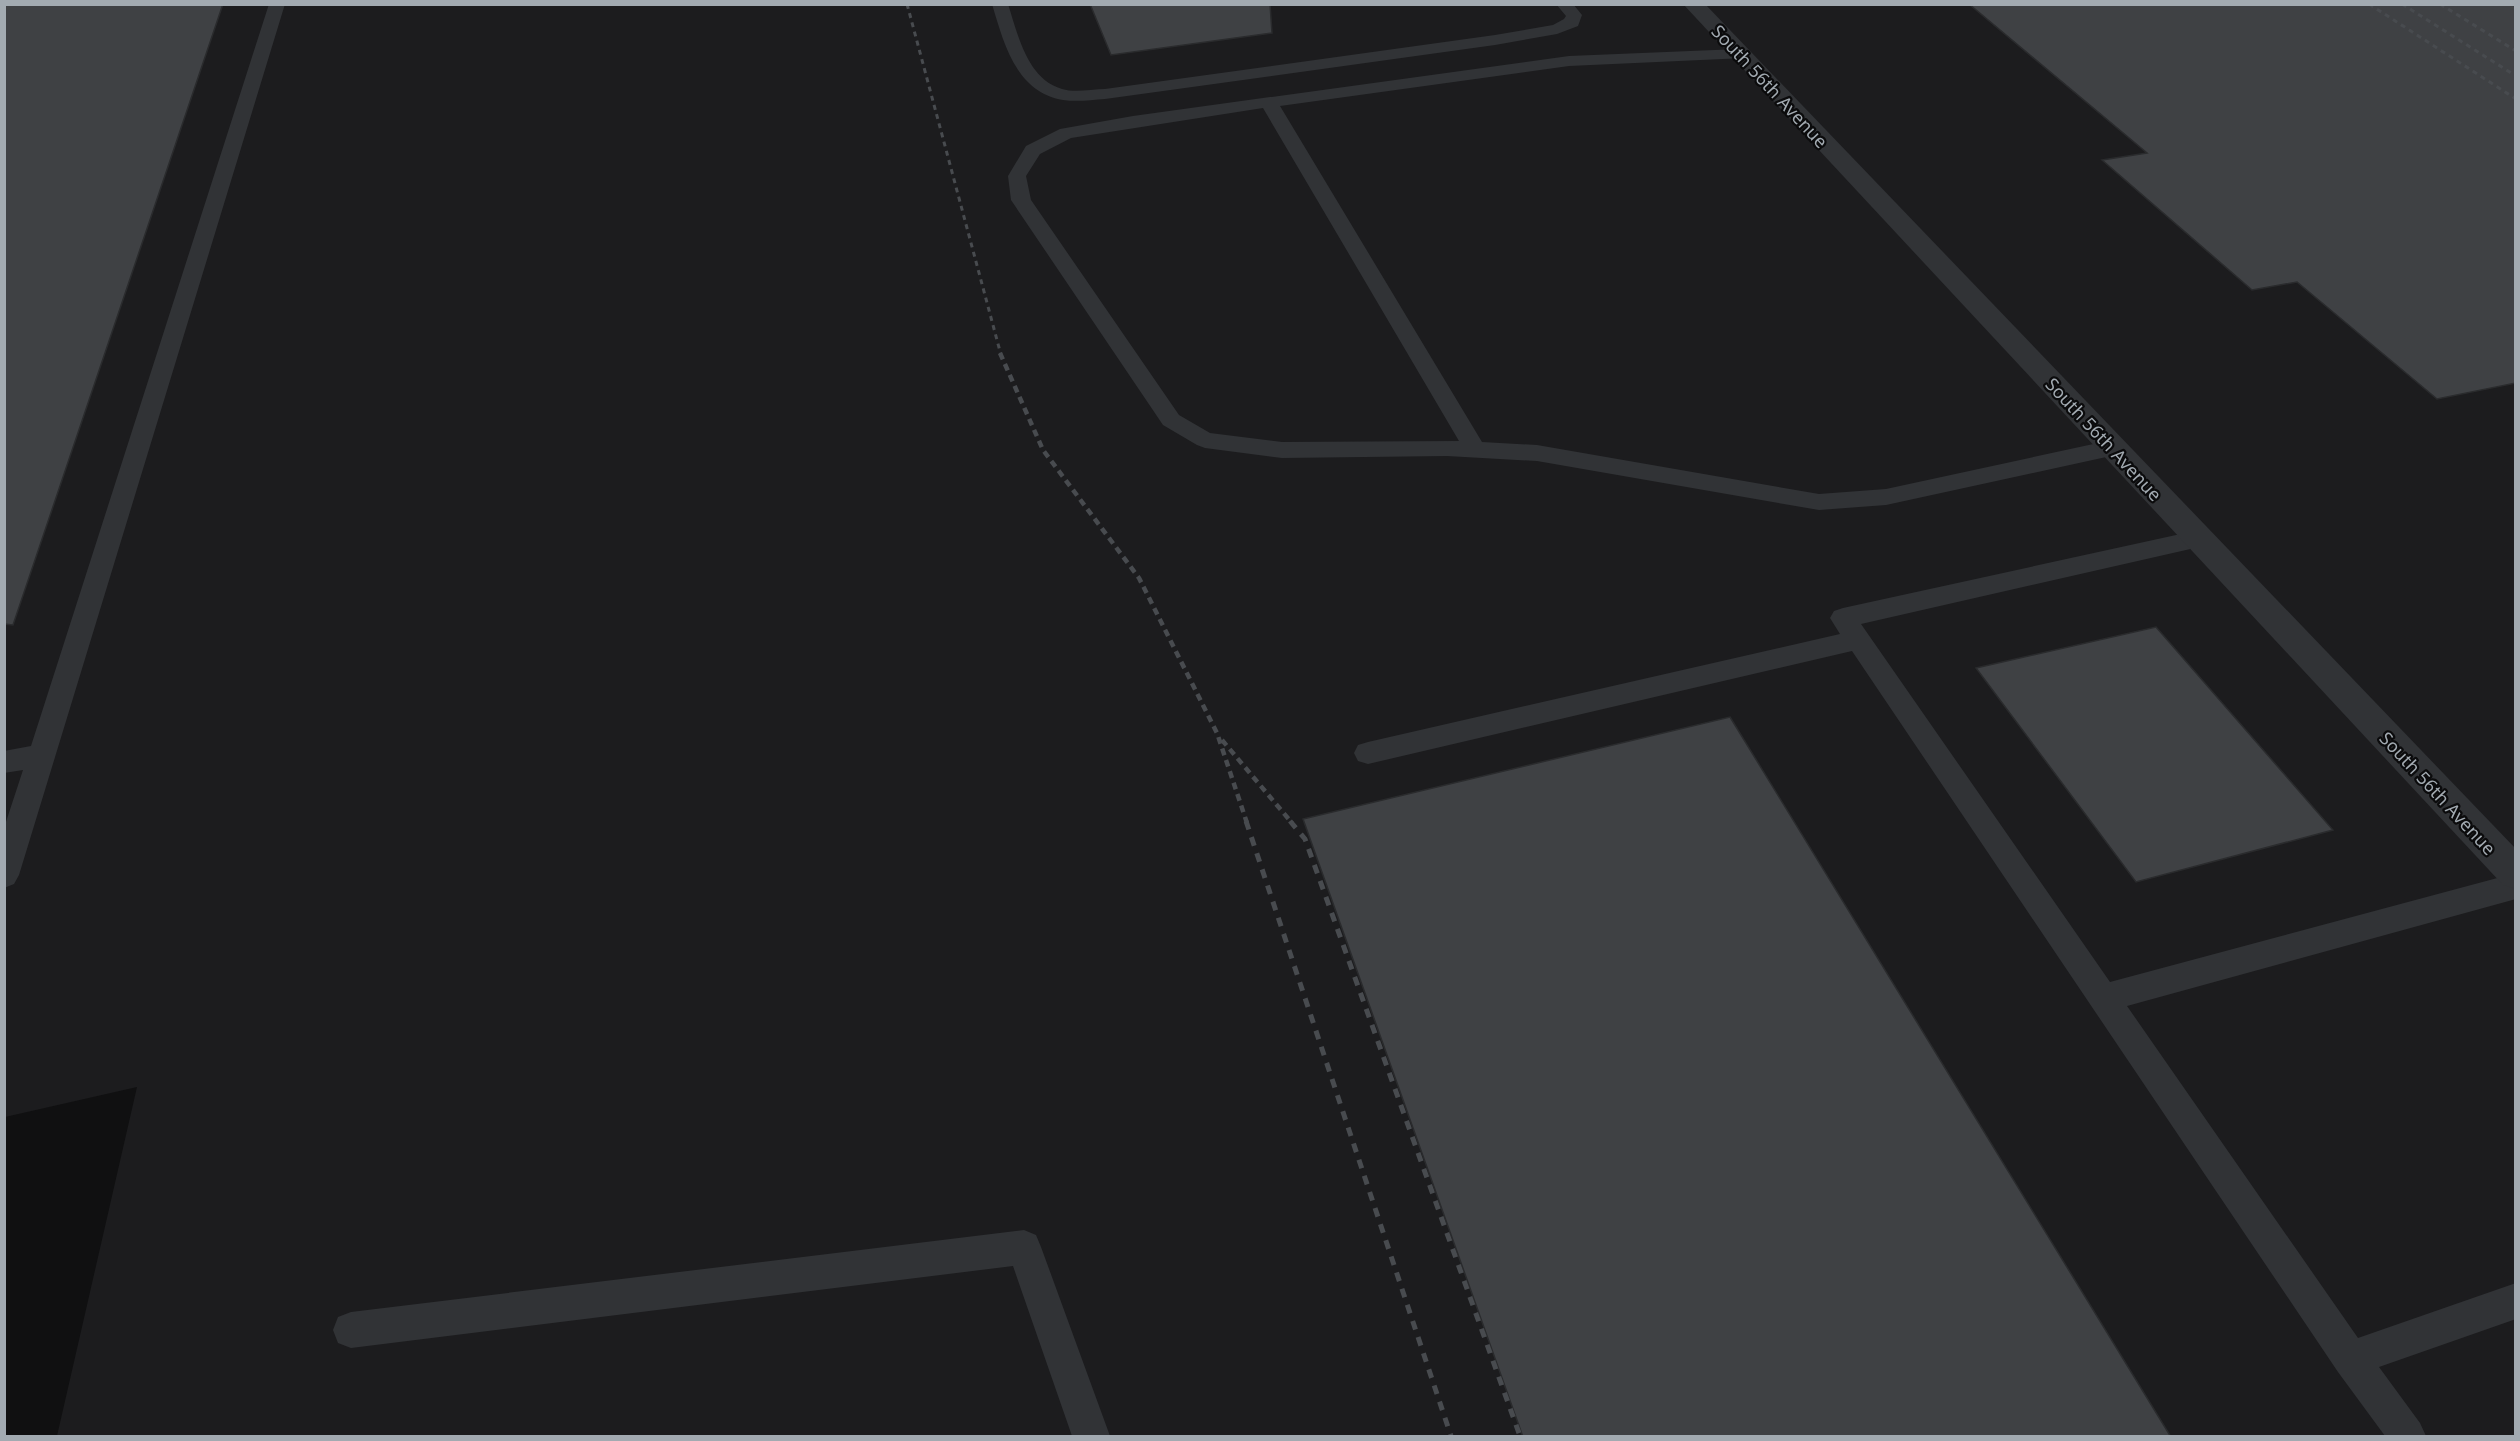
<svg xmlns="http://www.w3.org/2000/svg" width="2520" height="1441" font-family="'Noto Sans',sans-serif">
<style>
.built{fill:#1c1c1e}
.building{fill:#3f4144;stroke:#2a2b2d;stroke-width:1.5}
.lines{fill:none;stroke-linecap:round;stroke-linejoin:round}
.lane{fill:#313336;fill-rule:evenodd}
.street{fill:#313336;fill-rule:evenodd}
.rail-far2{stroke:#484b4f;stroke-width:3;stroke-dasharray:5 4.5;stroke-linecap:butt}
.rail-far1{stroke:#484b4f;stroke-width:4.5;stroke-dasharray:7 5;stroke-linecap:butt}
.rail{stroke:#484b4f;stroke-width:5;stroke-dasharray:9 8;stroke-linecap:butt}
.labels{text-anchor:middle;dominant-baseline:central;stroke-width:4.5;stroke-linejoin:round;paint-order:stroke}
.street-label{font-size:18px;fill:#a2aab1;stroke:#0b0b0c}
</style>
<rect width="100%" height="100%" fill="#101011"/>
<polygon class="built" points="4,5 2515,5 2515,1436 57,1436 137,1087 5,1117"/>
<g class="building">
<polygon points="4,4 223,4 13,625 4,624"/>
<polygon points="1090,4 1270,4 1272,33 1111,55"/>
<polygon points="1969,4 2516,4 2516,383 2437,399 2297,282 2252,290 2102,160 2147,153"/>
<polygon points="2156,627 2333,830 2136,882 1976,668"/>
<polygon points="1730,717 2171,1437 1523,1437 1303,819"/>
</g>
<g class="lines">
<g class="lane">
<polygon points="269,4 285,4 19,875 14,884 4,888 4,828 23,770 4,773 4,751 31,746"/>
<path d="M992 4H1008C1018 35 1027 79 1062 89 1075 93 1092 89 1105 89L1495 35 1553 25 1564 19 1566 16 1556 4H1573L1582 15 1578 26 1557 34 1495 45 1105 99C1091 100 1077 102 1063 100 1016 92 1004 44 992 4Z"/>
<path d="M1739 49 1745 50 1748 54 1745 58 1569 66 1280 106 1482 442 1537 445 1819 494 1886 489 2112 440 2120 442 2123 448 2120 454 1886 505 1819 510 1537 461 1447 456 1282 458 1205 448 1197 445 1163 425 1011 200 1008 176 1026 146 1060 129 1133 116 1569 56ZM1263 108 1459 441 1282 442 1210 433 1179 415 1031 200 1026 176 1040 154 1071 138Z"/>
<polygon points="2199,530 2208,533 2211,539 2208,545 1861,624 2110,982 2516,873 2516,899 2127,1006 2358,1338 2516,1283 2516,1319 2379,1367 2420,1423 2426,1436 2385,1436 2338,1372 1852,651 1368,764 1358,761 1354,753 1358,745 1368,742 1840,634 1830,618 1834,611 1843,608"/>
<polygon points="1024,1230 1036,1235 1041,1247 1110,1436 1072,1436 1013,1266 351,1348 338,1343 333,1330 338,1317 351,1312"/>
</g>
<polygon class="street" points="1683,4 1705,4 2516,849 2516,889 2503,885"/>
<g class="rail-far2">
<polyline points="907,4 1001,355"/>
<polyline points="2369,4 2516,99"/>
<polyline points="2402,4 2516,76"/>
<polyline points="2440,4 2516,51"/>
</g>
<g class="rail-far1">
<polyline points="1000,353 1043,450 1139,578 1217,733 1247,823"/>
<polyline points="1222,740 1292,823"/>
</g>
<g class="rail">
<polyline points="1246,821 1451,1436"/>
<polyline points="1290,821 1305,839 1520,1436"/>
</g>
</g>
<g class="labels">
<g class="street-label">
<text transform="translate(1770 86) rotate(47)">South 56th Avenue</text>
<text transform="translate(2104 439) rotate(47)">South 56th Avenue</text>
<text transform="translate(2438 793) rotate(47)">South 56th Avenue</text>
</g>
</g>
<rect width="2520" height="1441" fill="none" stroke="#a2aab1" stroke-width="12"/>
</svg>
